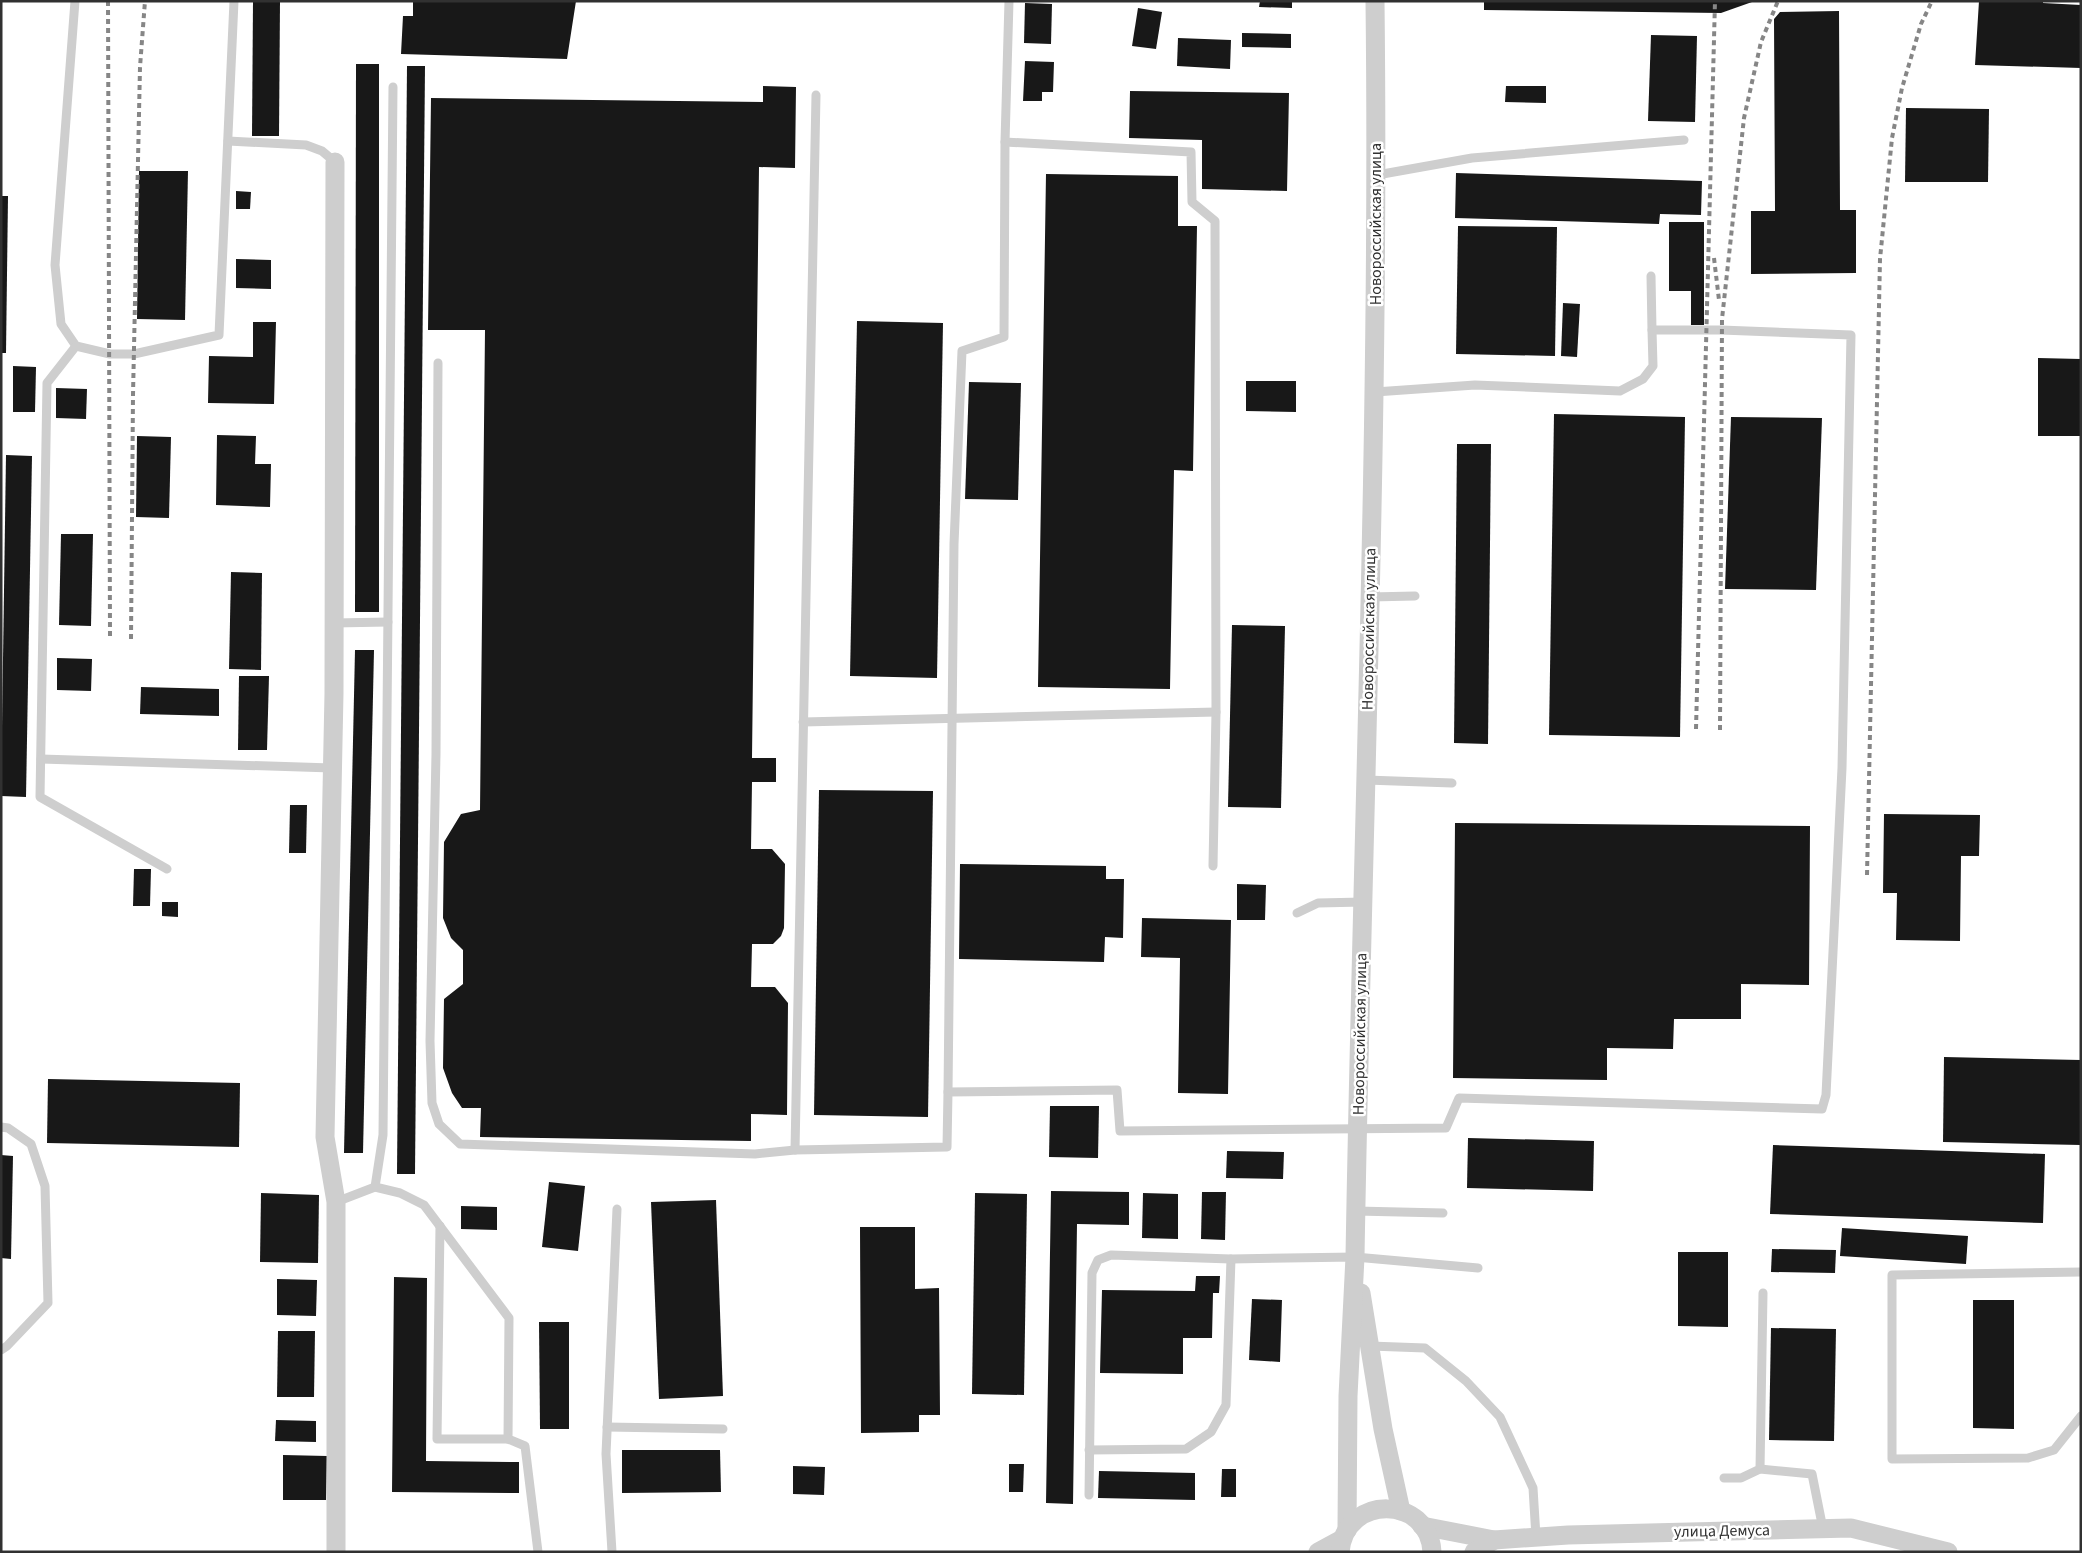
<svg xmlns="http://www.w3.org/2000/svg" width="2082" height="1553" font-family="'Source Sans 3',sans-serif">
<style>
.building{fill:#181818}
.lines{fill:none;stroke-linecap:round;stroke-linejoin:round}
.lane{stroke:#cecece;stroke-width:9}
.street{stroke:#cecece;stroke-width:19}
.rail{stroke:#868686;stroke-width:4;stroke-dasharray:5 4;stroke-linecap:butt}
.labels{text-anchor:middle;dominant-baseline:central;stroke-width:5;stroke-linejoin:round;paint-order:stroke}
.street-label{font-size:16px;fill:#313131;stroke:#fff}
</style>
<rect width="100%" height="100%" fill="#fff"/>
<g class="building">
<polygon points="253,1 280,1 279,136 252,136"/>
<polygon points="413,1 576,1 567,59 401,54 403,16 413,16"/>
<polygon points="1260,1 1292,1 1292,8 1259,7"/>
<polygon points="1484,1 1752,1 1752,2 1721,13 1484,10"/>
<polygon points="1979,1 2043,1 2043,3 2081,5 2081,68 1975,65"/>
<polygon points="1025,3 1052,4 1051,44 1024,43"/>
<polygon points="1138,8 1162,12 1156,49 1132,46"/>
<polygon points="1839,11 1840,210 1856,210 1856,273 1751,274 1751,211 1775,211 1774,19 1780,12"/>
<polygon points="1242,33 1291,34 1291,48 1242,47"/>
<polygon points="1651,35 1697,36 1695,122 1648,121"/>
<polygon points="1178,38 1231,40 1230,69 1177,66"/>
<polygon points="1025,61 1054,62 1053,92 1042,92 1042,101 1023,101"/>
<polygon points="356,64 379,64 379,612 355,612"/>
<polygon points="407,66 425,66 415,1174 397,1174"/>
<polygon points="763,86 796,87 795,168 759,167 752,758 776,758 776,782 752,782 751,849 772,849 785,864 784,928 781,936 773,944 752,944 751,987 775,987 788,1003 787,1115 751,1114 751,1141 480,1137 481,1108 462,1108 452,1093 443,1068 444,999 463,984 463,950 451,938 443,918 444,842 461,814 480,810 485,330 428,330 431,98 763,102"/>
<polygon points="1506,86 1546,86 1546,103 1505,102"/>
<polygon points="1130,91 1289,93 1287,191 1202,189 1202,140 1129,138"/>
<polygon points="1906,108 1989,109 1988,182 1905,182"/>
<polygon points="139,171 188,171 185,320 137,319"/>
<polygon points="1456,173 1702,181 1701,215 1660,214 1659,224 1455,218"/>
<polygon points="1046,174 1178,176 1178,226 1197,226 1193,471 1174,470 1170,689 1038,687"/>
<polygon points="236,191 251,192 250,209 236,209"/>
<polygon points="1,196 8,196 6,353 1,353"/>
<polygon points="1669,222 1704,222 1704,325 1691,325 1691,291 1669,291"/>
<polygon points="1458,226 1557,227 1555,356 1456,354"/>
<polygon points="236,259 271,260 271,289 236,288"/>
<polygon points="1563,303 1580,304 1577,357 1561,356"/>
<polygon points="857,321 943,323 937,678 850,676"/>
<polygon points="253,322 276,322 274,404 208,403 209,356 253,357"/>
<polygon points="2038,358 2081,359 2081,436 2038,436"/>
<polygon points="13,366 36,367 35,412 13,412"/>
<polygon points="1246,381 1296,381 1296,412 1246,411"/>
<polygon points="969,382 1021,383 1018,500 965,499"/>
<polygon points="56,388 87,389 86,419 56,418"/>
<polygon points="1554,414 1685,417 1680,737 1549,735"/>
<polygon points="1731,417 1822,418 1816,590 1725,589"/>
<polygon points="217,435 256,436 255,464 271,464 270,507 216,505"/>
<polygon points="137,436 171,437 169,518 136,517"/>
<polygon points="1457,444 1491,444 1488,744 1454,743"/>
<polygon points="6,455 32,456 26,797 1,796"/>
<polygon points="61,534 93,534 91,626 59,625"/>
<polygon points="231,572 262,573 261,670 229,669"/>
<polygon points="1232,625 1285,626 1281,808 1228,807"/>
<polygon points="355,650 374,650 363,1153 344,1153"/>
<polygon points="57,658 92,659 91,691 57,690"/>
<polygon points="239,676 269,676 267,750 238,750"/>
<polygon points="141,687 219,689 219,716 140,714"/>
<polygon points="819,790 933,791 928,1117 814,1115"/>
<polygon points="290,805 307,805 306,853 289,853"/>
<polygon points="1884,814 1980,815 1979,856 1961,856 1960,941 1896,940 1897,893 1883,893"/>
<polygon points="1455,823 1810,826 1809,985 1741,984 1741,1019 1674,1019 1673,1049 1607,1048 1607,1080 1453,1078"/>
<polygon points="960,864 1106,866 1106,879 1124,879 1123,938 1105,937 1104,962 959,959"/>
<polygon points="134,869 151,869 150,906 133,906"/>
<polygon points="1237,884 1266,885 1265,920 1237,920"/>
<polygon points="162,902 178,902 178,917 162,916"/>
<polygon points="1142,918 1231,920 1228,1094 1178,1093 1180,958 1141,957"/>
<polygon points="1944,1057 2081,1060 2081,1145 1943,1142"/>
<polygon points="48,1079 240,1083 239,1147 47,1143"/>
<polygon points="1050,1106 1099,1106 1098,1158 1049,1157"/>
<polygon points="1468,1138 1594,1141 1593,1191 1467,1188"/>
<polygon points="1773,1145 2045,1154 2043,1223 1770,1214"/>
<polygon points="1227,1151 1284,1152 1283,1179 1226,1178"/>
<polygon points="1,1155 13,1156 11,1259 1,1258"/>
<polygon points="549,1182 585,1186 578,1251 542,1247"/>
<polygon points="1051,1191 1129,1192 1129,1225 1077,1224 1073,1504 1046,1503"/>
<polygon points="1202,1192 1226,1192 1225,1240 1201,1239"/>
<polygon points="261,1193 319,1195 318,1263 260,1262"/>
<polygon points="975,1193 1027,1194 1024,1395 972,1394"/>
<polygon points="1143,1193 1178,1194 1178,1239 1142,1238"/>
<polygon points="716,1200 723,1396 659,1399 651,1202"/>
<polygon points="461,1206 497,1207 497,1230 461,1229"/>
<polygon points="860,1227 915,1227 915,1289 939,1288 940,1415 919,1415 919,1432 861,1433"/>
<polygon points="1842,1228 1968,1236 1966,1264 1840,1256"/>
<polygon points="1772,1249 1836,1250 1835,1273 1771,1272"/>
<polygon points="1678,1252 1728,1252 1728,1327 1678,1326"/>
<polygon points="1196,1276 1220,1276 1219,1293 1213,1293 1212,1338 1183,1338 1183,1374 1100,1373 1102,1290 1195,1291"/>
<polygon points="394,1277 427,1278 426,1461 519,1462 519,1493 392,1492"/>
<polygon points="277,1279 317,1280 316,1316 277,1315"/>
<polygon points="1252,1299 1282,1300 1280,1362 1249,1360"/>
<polygon points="1973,1300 2014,1300 2014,1429 1973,1428"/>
<polygon points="539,1322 569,1322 569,1429 540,1429"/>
<polygon points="1771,1328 1836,1329 1834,1441 1769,1440"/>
<polygon points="278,1331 315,1331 314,1397 277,1397"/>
<polygon points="276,1420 316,1421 316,1442 275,1441"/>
<polygon points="622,1450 720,1450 721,1492 622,1493"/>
<polygon points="283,1455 327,1456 326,1500 283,1500"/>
<polygon points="1009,1464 1024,1464 1023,1492 1009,1492"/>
<polygon points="793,1466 825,1467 824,1495 793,1494"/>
<polygon points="1222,1469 1236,1469 1236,1497 1221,1497"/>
<polygon points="1099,1471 1195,1473 1195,1500 1098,1498"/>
</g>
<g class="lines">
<g class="lane">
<polyline points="75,1 55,265 61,324 76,346 110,354 134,354 219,335 234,1"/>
<polyline points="228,141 306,145 322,151 335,162"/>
<polyline points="1005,142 1191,152 1192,202 1215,221 1216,712 1213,866"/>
<polyline points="1377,175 1472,158 1684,140"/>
<polyline points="76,346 47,383 40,797 167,869"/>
<polyline points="438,363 436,754 430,1041 432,1103 439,1124 460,1144 755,1154 795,1150 947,1147 948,1092 1117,1090 1120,1131 1446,1128 1459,1098 1822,1109 1826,1095 1842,768 1851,335 1721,330 1652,330 1651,276"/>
<polyline points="1375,392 1475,385 1620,391 1643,379 1653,366 1652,330"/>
<polyline points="1370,597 1415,596"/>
<polyline points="334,623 388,622"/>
<polyline points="803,722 1216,712"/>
<polyline points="41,759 332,768"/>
<polyline points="1366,780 1452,783"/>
<polyline points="1297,913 1318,903 1363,902"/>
<polyline points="948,1092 954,544 962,351 1004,337 1005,142 1009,1"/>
<polyline points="1,1127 8,1128 31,1144 45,1186 48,1303 7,1346 1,1350"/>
<polyline points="795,1150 816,95"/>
<polyline points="375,1187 400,1193 424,1205 509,1318 508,1439 525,1446 538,1552"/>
<polyline points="336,1202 375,1187 383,1135 393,87"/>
<polyline points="1356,1211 1443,1213"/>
<polyline points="440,1226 437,1439 508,1439"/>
<polyline points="2081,1272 1892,1275 1892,1459 2028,1458 2054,1450 2081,1416"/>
<polyline points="1370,1346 1425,1348 1466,1381 1500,1417 1533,1488 1536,1537"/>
<polyline points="607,1427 723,1429"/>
<polyline points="1089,1450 1186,1449 1211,1432 1226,1405 1231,1259"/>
<polyline points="1760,1469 1812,1474 1823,1529"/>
<polyline points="1724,1478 1741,1478 1760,1469 1763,1293"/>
<polyline points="1089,1495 1092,1273 1098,1260 1111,1255 1231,1259 1355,1257 1478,1268"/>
<polyline points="612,1552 606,1454 617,1209"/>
</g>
<g class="street">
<polyline points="335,162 334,693 325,1137 336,1202 336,1552"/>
<polyline points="1361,1293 1383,1429 1401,1511"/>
<polyline points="1422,1526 1494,1540 1568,1535 1851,1528 1948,1552"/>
<path d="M1347 1530 1348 1396 1355 1257C1362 839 1380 420 1375 1"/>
<polyline points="1318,1552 1342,1539"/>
<path d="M1340 1552C1345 1494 1429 1495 1432 1552"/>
<polyline points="1474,1552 1494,1540"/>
</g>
<g class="rail">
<polyline points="108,1 110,636"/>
<polyline points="1714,258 1719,300"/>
<polyline points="131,639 133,395 140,67 145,1"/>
<polyline points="1696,729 1715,1"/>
<polyline points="1720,730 1722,319 1744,118 1761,42 1778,1"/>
<polyline points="1867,875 1880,259 1892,138 1902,88 1921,24 1932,1"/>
</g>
</g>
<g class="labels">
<g class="street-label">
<text transform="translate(1376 224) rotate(-90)">Новороссийская улица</text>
<text transform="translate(1369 629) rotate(-89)">Новороссийская улица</text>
<text transform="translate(1360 1034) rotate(-89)">Новороссийская улица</text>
<text transform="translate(1722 1531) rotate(-1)">улица Демуса</text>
</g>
</g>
<rect width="2082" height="1553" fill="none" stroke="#313131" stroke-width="5"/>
</svg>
